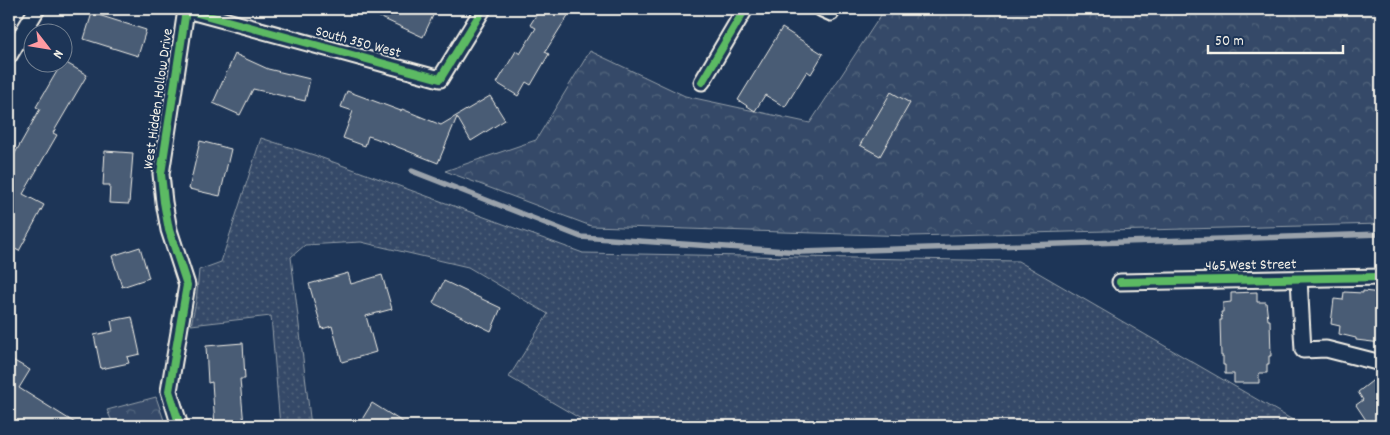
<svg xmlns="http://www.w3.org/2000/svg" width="1390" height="435" font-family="Dekko,sans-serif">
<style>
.grass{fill:url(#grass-dots);stroke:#949ea8}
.forest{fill:url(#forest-crowns);stroke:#949ea8}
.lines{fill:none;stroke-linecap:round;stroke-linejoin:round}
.stream{stroke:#9aa2ab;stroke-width:5.5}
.building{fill:#485b74;stroke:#f4f1e8}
.street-casing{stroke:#f4f1e8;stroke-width:19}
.street{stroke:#1d3557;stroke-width:15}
.cycleway-casing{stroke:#1d3557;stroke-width:11}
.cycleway{stroke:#5cba63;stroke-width:8}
.labels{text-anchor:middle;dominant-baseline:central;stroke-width:4;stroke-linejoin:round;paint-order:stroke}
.street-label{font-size:15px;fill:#f4f1e8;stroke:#1d3557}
</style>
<defs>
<pattern id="grass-dots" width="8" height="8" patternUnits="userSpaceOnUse" patternTransform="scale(1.25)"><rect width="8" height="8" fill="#354a67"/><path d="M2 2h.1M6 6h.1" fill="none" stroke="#53657d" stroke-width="1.8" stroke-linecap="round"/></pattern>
<pattern id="forest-crowns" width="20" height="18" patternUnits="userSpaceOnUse" patternTransform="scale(1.25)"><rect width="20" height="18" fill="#354a67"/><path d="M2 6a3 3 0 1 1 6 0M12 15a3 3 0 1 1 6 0" fill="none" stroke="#53657d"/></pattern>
</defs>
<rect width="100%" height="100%" fill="#1d3557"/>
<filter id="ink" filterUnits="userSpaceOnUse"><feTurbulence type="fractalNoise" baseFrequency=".02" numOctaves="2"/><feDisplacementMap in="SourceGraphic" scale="10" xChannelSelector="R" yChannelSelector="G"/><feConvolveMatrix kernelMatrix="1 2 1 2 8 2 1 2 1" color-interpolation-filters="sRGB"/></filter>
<g filter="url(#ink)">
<polygon class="grass" points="261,138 314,155 583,253 1018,261 1303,426 593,426 509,377 548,314 468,267 361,242 305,245 291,257 311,426 280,426 271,316 191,325 196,302 199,270 221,262"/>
<g class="forest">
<polygon points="885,9 1381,9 1381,224 911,236 591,226 445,171 536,140 590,51 685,96 810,123"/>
<polygon points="156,397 166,426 114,426 107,410"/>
</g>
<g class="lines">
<polyline class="stream" points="412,171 581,237 801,252 1381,234"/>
</g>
<g class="building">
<polygon points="362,9 436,9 423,37"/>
<polygon points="540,9 572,9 545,52 549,54 531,85 526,82 518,96 497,83 516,51 520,54 536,28 530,25"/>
<polygon points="92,13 146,30 138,56 84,39"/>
<polygon points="782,28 823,54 811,74 807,71 785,107 765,95 755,111 738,100"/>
<polygon points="235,54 268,69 310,79 305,101 253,89 240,115 213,103"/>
<polygon points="63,61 87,75 53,133 57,135 23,194 44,205 19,251 9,246 9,164 40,109 36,107"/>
<polygon points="347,91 401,111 402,109 441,125 490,96 505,120 471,141 457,117 438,163 375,138 368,136 365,146 343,138 353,111 341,107"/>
<polygon points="891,92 910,103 880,156 860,145"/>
<polygon points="200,141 231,149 220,196 189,189"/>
<polygon points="105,151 133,153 129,204 109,203 110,185 103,185"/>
<polygon points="140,247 149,278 122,287 112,256"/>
<polygon points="348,273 351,284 382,275 392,309 366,316 376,352 342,362 332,326 322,329 309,284"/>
<polygon points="444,281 501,308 491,331 433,303"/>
<polygon points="1363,291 1381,293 1381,343 1356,340 1356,338 1339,334 1340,326 1331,324 1334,299 1343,300 1344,292 1363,293"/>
<polygon points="1257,292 1257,302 1266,302 1268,320 1270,320 1271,356 1269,356 1269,364 1267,364 1267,373 1259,373 1259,383 1234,383 1234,374 1225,374 1225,365 1223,365 1223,356 1221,356 1220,320 1222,320 1221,312 1223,312 1223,303 1231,302 1231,293"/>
<polygon points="132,317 140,354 127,357 129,363 101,369 94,335 113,331 111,321"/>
<polygon points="243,343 245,379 240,379 244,426 215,426 212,382 208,383 206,346"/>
<polygon points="9,358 30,370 19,388 80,426 17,426 9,421"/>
<polygon points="1381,374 1381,426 1370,426 1356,405 1363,400 1358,392"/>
<polygon points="372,403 409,426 370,426 361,421"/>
</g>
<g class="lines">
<defs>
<g id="street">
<polyline points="183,9 440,79 483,9"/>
<polyline points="822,9 831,13"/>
<polyline points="9,56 37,9"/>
<polyline points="702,82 745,9"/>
<polyline points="1299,279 1303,350 1326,349 1381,363"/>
<polyline points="1120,282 1381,277"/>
<polyline points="180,426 169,391 187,285 169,230 164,202 161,174 186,10"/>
</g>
</defs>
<use href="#street" class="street-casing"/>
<use href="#street" class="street"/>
<defs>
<g id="cycleway">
<polyline points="183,9 440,79 483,9"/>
<polyline points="702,82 745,9"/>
<polyline points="1120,282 1381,277"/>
<polyline points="180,426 169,391 187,285 169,230 164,202 161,174 186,10"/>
</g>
</defs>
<use href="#cycleway" class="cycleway-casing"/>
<use href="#cycleway" class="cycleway"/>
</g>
</g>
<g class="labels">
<g class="street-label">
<text transform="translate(358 43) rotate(15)">South 350 West</text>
<text transform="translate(159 99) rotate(-82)">West Hidden Hollow Drive</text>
<text transform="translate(1251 266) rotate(-1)">465 West Street</text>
</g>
</g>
<rect width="1390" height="435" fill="none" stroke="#1d3557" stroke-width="30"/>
<rect x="15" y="15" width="1360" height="405" fill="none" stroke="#f4f1e8" stroke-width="2" filter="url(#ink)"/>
<g transform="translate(48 48) rotate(121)"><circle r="24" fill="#1d3557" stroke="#738091"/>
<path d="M0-4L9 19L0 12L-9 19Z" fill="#ff9aa2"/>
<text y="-8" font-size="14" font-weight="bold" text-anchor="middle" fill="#f4f1e8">N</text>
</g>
<path d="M1208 45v8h135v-8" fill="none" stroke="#f4f1e8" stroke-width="2.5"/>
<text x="1215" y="45" font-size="15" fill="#f4f1e8" stroke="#1d3557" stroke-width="4" paint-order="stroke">50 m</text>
</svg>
